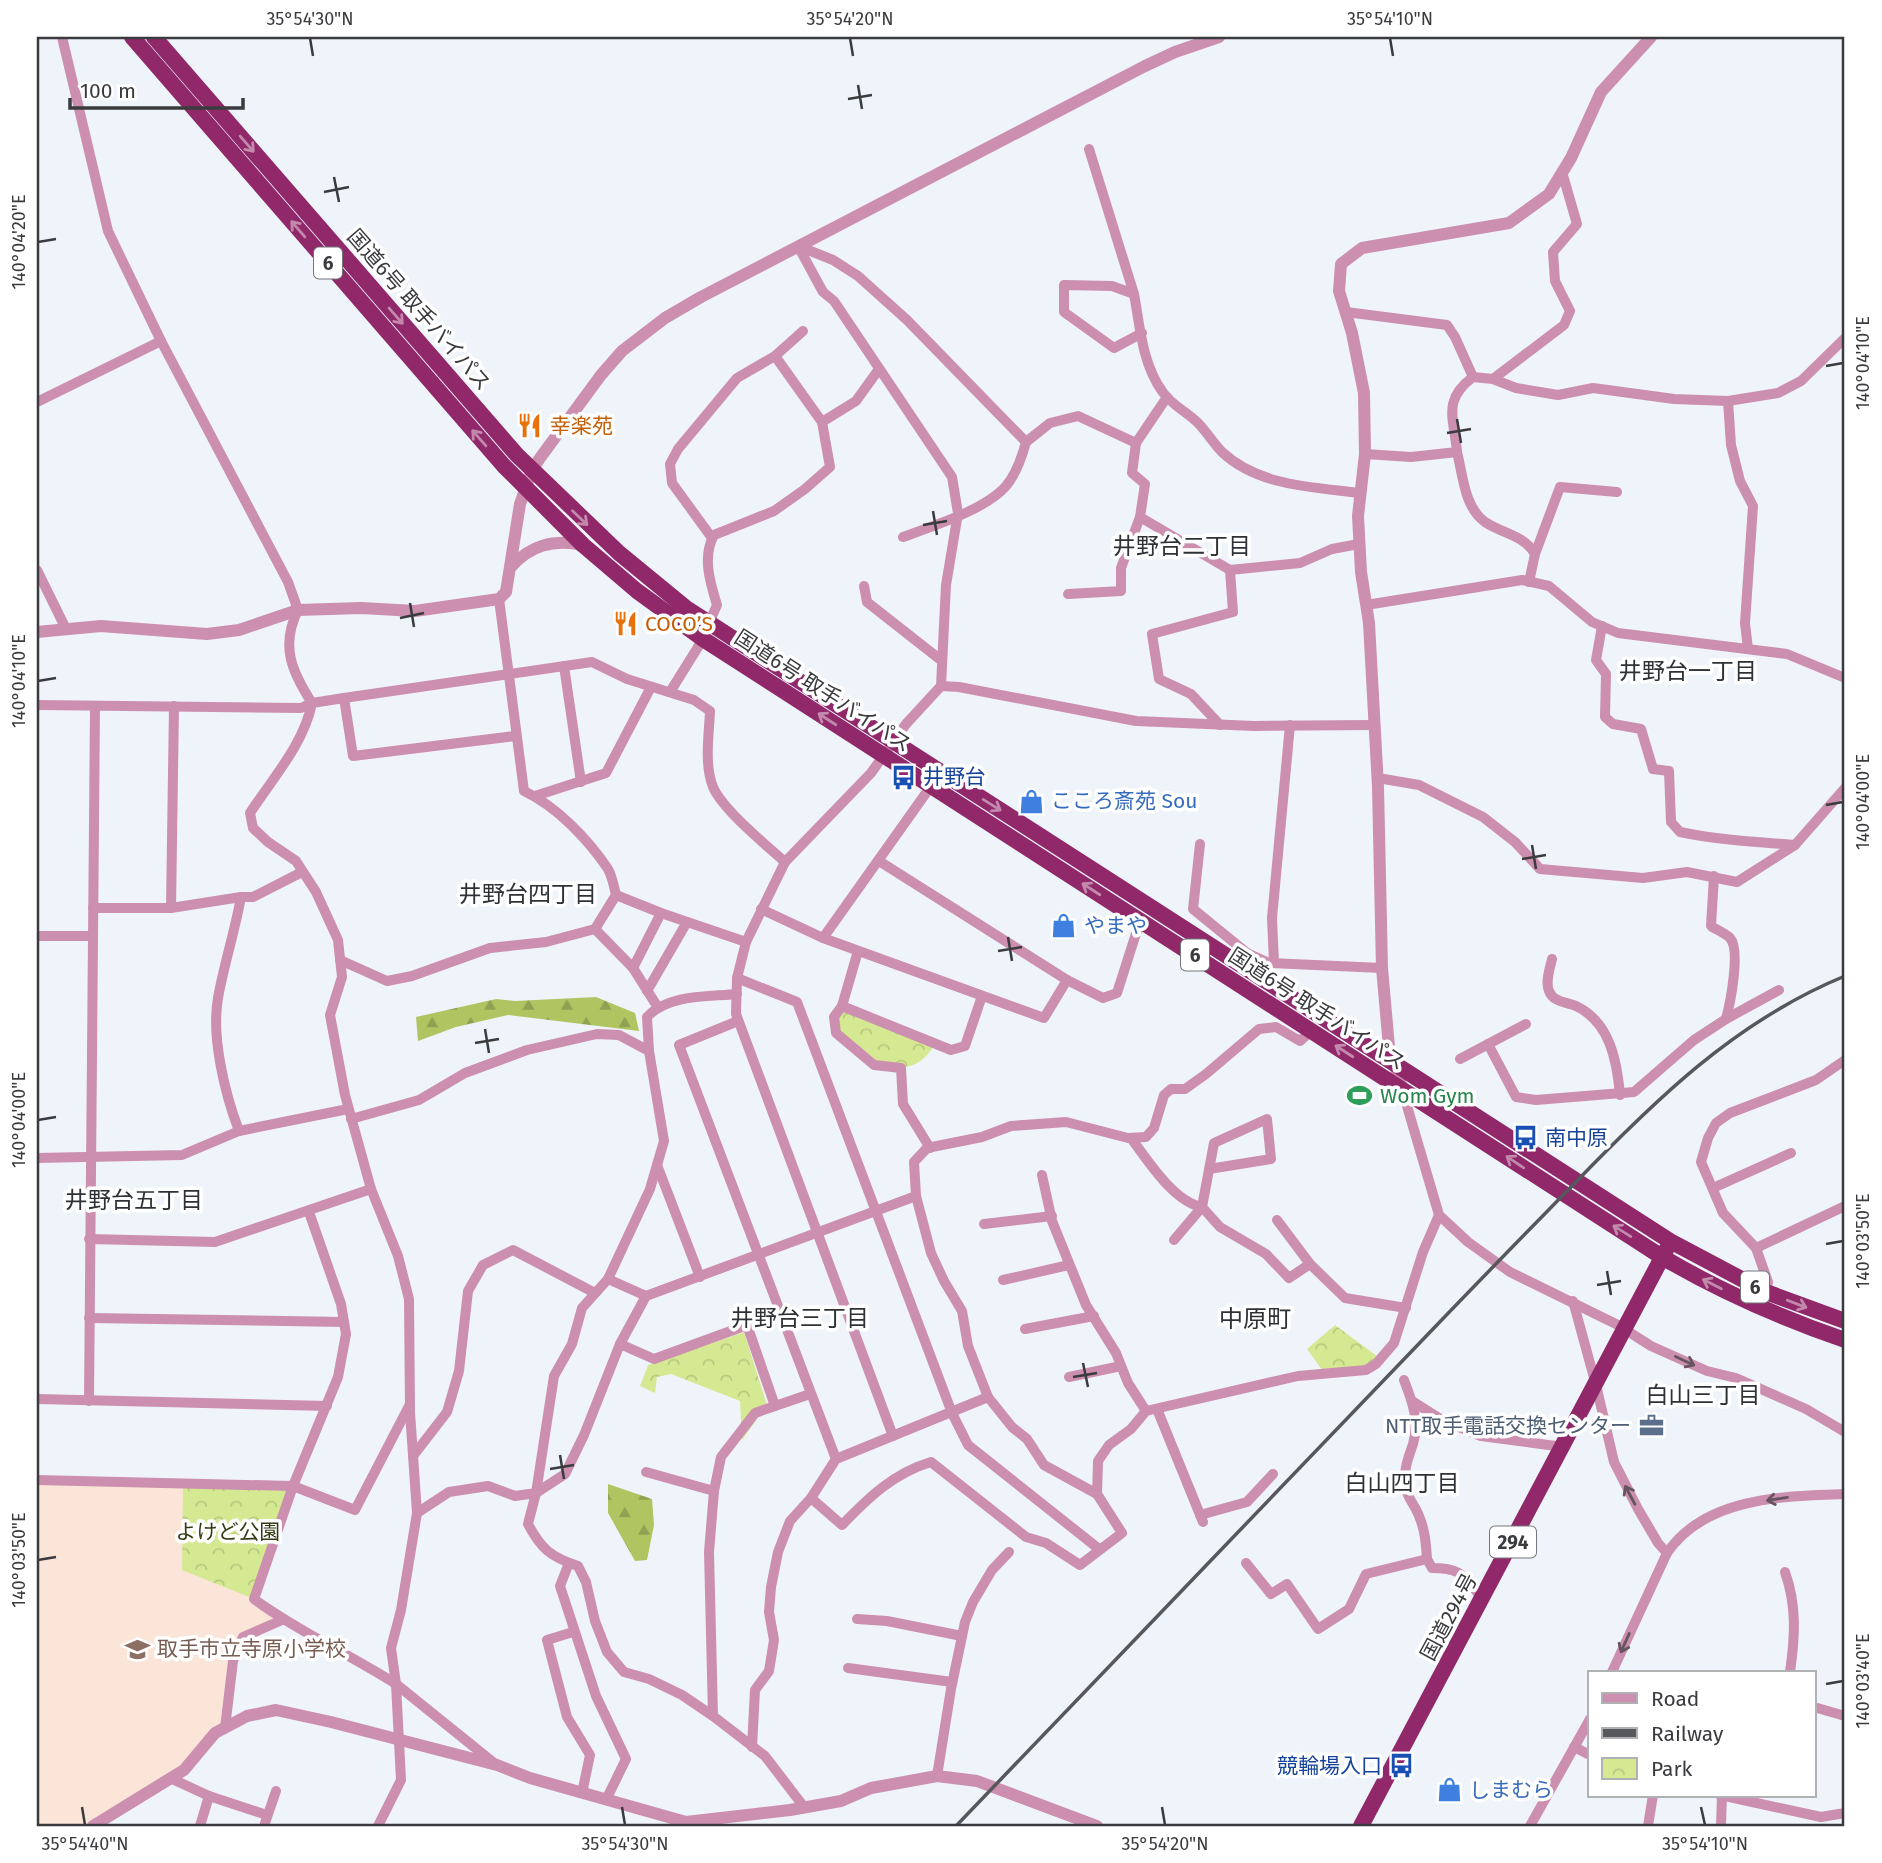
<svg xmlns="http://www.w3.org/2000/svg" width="1882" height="1863" font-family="'Fira Sans','Noto Sans JP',sans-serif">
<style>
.education{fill:#fbe5d8}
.forest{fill:url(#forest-firs)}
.park{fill:url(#park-crowns)}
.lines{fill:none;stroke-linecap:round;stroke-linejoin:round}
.minor{stroke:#cc8faf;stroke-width:10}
.tertiary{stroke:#cc8faf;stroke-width:12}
.trunk{stroke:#90286a;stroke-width:16}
.rail{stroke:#56585c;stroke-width:3.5}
.oneway{stroke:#c289ad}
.oneway2{stroke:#665460}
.ticks{fill:none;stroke:#3a3b3e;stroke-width:2.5}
.labels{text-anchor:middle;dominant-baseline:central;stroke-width:7;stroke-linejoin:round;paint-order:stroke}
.shield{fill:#fff;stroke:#757678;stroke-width:2}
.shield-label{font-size:19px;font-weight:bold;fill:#3a3b3e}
.street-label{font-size:21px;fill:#3a3b3e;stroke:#fff}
.food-label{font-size:21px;fill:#c56008;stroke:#fff;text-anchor:start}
.transit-label{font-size:21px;fill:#164399;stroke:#fff;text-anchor:start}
.shop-label{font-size:21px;fill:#366cbe;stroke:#fff;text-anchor:start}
.leisure-label{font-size:21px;fill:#27864d;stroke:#fff;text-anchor:start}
.service-label{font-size:21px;fill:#4e5e75;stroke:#fff;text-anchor:end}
.park-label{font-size:21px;fill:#333b12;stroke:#fff}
.education-label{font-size:21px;fill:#785e54;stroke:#fff;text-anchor:start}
.neighbourhood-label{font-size:23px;fill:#2e3237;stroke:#fff}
.quarter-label{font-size:24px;fill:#2e3237;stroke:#fff}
.neatline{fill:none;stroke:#3a3b3e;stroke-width:2.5}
.ticks-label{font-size:18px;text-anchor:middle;fill:#3a3b3e}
</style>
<defs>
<pattern id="forest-firs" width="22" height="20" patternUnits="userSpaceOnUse" patternTransform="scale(1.75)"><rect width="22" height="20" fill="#b0c562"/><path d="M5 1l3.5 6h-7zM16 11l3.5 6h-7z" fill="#90a152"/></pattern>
<pattern id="park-crowns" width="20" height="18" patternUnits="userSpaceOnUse" patternTransform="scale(1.75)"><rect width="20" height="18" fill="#d5e992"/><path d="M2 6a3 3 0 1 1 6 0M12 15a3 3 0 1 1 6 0" fill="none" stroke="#b8c97f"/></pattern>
</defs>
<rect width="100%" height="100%" fill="#eff4fb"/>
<polygon class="education" points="37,1480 183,1484 254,1599 282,1620 243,1637 233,1661 225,1728 184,1770 93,1826 37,1826"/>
<g class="forest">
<polygon points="596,997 635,1013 639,1031 508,1015 456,1027 418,1041 416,1017 496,999 515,1001"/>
<polygon points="608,1484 652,1499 654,1525 647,1560 635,1561 608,1513"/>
</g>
<g class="park">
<path d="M842 1006 934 1046C918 1070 904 1068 878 1068L836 1033 837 1021Z"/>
<polygon points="1335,1325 1381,1359 1376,1364 1325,1374 1307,1349"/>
<polygon points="744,1332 767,1405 742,1440 740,1401 671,1374 657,1377 655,1393 640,1386 648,1365"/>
<polygon points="183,1484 293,1486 254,1599 182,1570"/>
</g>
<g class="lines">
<g class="minor">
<path d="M62 37 108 231 161 341 288 582 298 610C280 646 292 672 312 703 304 744 272 779 250 813L253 828 268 842 296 861 316 892 338 940 342 977 330 1015 345 1095 371 1189 398 1256 409 1299 410 1412 417 1513 401 1610 391 1648 396 1684 494 1763"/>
<polyline points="1089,149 1134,294"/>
<polyline points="798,246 823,292 834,301 952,477 958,513 946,585 941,686 906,724 871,773 785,862 746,942 737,978 736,1014 893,1436"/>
<polyline points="798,246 833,260 858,276 907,320 1026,442 1050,423 1078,416 1136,443 1132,473 1145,484 1140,517 1230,570 1233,612 1152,634 1159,679 1191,694 1220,725"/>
<polyline points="1346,312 1447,325 1455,337 1473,377"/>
<path d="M1142 333 1114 348 1064 312V285L1112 286 1134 294C1140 326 1142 363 1162 391 1170 404 1187 412 1198 423 1207 432 1213 443 1222 452 1258 486 1313 487 1359 493"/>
<polyline points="775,356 803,331"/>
<polyline points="1493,379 1564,325 1570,311 1555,281 1553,252 1577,224 1562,172"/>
<polyline points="1728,401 1731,445 1740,481 1753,506 1745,623 1748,649"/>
<polyline points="37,402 161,341"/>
<polyline points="1136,443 1167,397"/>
<path d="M1457 452C1463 475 1464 507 1485 522 1503 534 1524 535 1535 554L1529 582"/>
<path d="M1365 454 1411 457 1457 452C1454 418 1442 400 1473 377L1493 379 1516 388 1558 395 1593 388 1674 399 1728 401 1778 393 1801 381 1845 338"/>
<path d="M903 537C933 526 985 510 1006 486 1016 474 1022 457 1026 442"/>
<polyline points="712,538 672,483 670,464 678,449 737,378 775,356 822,422"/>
<polyline points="1535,554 1560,487 1617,492"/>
<polyline points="37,570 66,629"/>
<polyline points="1230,570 1300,563 1332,549 1359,544"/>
<polyline points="864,586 867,602 942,661"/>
<polyline points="1068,594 1121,591 1121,568 1140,517"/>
<path d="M499 599 524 791C556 806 588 839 608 869 612 876 614 886 616 895L661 913 746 942"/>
<polyline points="1366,605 1522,580 1549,586 1592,622 1618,633 1787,654 1845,678"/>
<path d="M709 623 717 605C710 582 702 557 714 535L774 511 805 489 830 467 822 422 856 401 879 369"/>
<path d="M1602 626 1596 660 1606 674 1605 717 1613 724 1641 729 1653 769 1669 771 1671 822 1680 832C1718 840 1756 842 1795 845"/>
<polyline points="564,666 581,782"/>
<polyline points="941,686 959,687 1136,721 1254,726 1374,725"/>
<polyline points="670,692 703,639"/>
<polyline points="344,698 353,756 515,736"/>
<path d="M37 705 301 708 312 703 344 698 592 662 627 679 694 700 710 711C709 735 704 764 713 787 723 810 765 844 785 862"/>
<polyline points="1378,778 1419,785 1483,817 1515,842 1540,869 1643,878 1687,872 1737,882 1795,845 1845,788"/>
<polyline points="535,796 606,773 651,687"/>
<polyline points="1200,844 1193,909 1247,953"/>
<path d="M1714 876 1711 926C1717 930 1725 933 1730 938 1741 950 1730 1004 1726 1019"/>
<polyline points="93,908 171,908 241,897 253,897 302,872"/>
<polyline points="171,908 174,706"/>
<polyline points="761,909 823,938 1044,1018 1067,980 879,861"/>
<polyline points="595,929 633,968 657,1006"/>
<polyline points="37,936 93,936"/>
<polyline points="823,938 931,786"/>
<polyline points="858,951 842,1006 951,1050 965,1046 982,996"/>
<path d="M1552 959C1550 968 1545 982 1549 991 1553 1002 1566 1002 1576 1006 1610 1022 1617 1061 1620 1095"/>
<polyline points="340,960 387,981 412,976 490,948 546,942 595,929 616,895"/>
<polyline points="1274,963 1272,918 1290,725"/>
<polyline points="1240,964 1247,953 1269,963 1382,968"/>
<polyline points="633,968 661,913"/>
<polyline points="737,978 797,1002 952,1413 968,1445 1099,1549"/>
<polyline points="1067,980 1103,998 1117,993 1140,921"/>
<polyline points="647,991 687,922"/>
<polyline points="842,1006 834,1017 836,1033 874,1065 901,1068 903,1104 930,1148"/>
<polyline points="738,1021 679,1045 836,1459"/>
<polyline points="1488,1044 1516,1097 1536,1100 1634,1092 1694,1040 1726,1019 1779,990"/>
<polyline points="1460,1059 1526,1024"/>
<polyline points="1402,1089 1439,1215 1468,1242 1510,1272 1618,1325 1651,1346 1707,1371 1736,1378 1806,1409 1845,1432"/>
<polyline points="351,1119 419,1100 465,1073 527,1050 597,1034 619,1035 649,1051"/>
<path d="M239 1131C225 1094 211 1037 218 998 224 964 235 931 241 897"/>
<path d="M1131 1138C1148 1161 1174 1202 1202 1207L1174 1240"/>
<polyline points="37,1158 182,1155 239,1131 348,1109"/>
<polyline points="657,1165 700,1277"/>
<polyline points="1209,1169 1271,1159 1267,1119 1214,1143 1202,1207 1220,1227 1266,1254 1289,1278 1310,1264"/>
<polyline points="1042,1175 1052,1221 1086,1305 1116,1353 1128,1383 1146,1411"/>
<polyline points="1713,1188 1791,1153"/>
<polyline points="916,1196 931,1253 944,1281 962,1311 968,1346 988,1397"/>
<path d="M309 1212 341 1304 346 1334 338 1377 293 1486 254 1599C299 1632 349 1654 396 1684L401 1780 378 1826"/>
<polyline points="1277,1220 1310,1264 1345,1298 1406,1308"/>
<polyline points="984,1224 1052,1216"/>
<polyline points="89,1239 215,1242 371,1189"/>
<polyline points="1756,1248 1845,1206"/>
<polyline points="608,1279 646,1296"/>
<polyline points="1003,1280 1069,1265"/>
<polyline points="1766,1292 1768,1282 1756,1248 1723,1213 1701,1162 1708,1138 1716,1123 1730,1113 1816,1080 1845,1060"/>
<polyline points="1573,1301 1596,1385 1614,1462 1638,1509 1658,1543 1667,1553"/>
<polyline points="89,1318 344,1322"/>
<polyline points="747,1325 775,1406"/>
<polyline points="1025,1329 1094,1316"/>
<polyline points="620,1344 654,1359 747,1325 780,1310"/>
<polyline points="1069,1377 1121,1366"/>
<path d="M1404 1380C1412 1401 1420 1421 1413 1444 1409 1456 1404 1468 1405 1481 1405 1496 1414 1503 1419 1516 1425 1530 1426 1544 1427 1559"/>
<polyline points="37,1399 327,1406"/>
<polyline points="89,1401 95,707"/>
<polyline points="1412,1401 1442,1420 1481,1436 1563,1447"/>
<polyline points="1157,1409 1203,1522"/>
<polyline points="413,1456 447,1412 459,1371 468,1291 483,1265 513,1250 595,1293"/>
<polyline points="646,1472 714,1491"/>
<polyline points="37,1480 293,1486 355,1510 409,1406"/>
<path d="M811 1498 842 1525C869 1497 894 1473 931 1462L1026 1537 1046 1543 1080 1565 1122 1533 1097 1494 1098 1461 1109 1445 1131 1429 1146 1411 1298 1376 1366 1370 1376 1364 1394 1343 1423 1252 1439 1215"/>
<path d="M417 1513 449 1492 488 1486 515 1496 536 1493 554 1376 572 1344 582 1308 608 1279 650 1189 664 1141 649 1051 647 1017C668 994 707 997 737 994"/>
<polyline points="1200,1515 1247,1502 1273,1474"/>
<polyline points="569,1563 560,1586 596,1696 626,1759 606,1800"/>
<path d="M1246 1563 1271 1594 1287 1584 1318 1629 1349 1609 1366 1574 1419 1561 1427 1559 1432 1568C1463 1568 1463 1576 1482 1598"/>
<path d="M1785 1572C1797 1606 1795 1637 1790 1672"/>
<polyline points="857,1619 887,1621 962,1636"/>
<polyline points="573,1632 547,1640 567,1717 590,1755 582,1793"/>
<polyline points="848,1668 952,1682"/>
<path d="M1612 1672 1667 1553C1705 1497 1784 1496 1845 1494"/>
<polyline points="1814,1707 1845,1716"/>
<polyline points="713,1716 709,1552 714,1491 721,1457 755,1413 810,1394"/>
<polyline points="225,1728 233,1661 243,1637 282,1620"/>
<polyline points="752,1747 755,1690 769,1671 774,1640 769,1612 771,1587 778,1552 790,1521 811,1498 836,1459 988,1397 1012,1427 1027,1439 1044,1465 1097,1494"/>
<polyline points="1574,1747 1590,1755"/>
<polyline points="937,1776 951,1689 965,1622 973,1602 992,1570 1009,1552"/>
<polyline points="170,1778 209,1796 267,1815"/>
<polyline points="1720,1795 1821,1817 1845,1813"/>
<path d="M804 1807 765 1756 713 1716 682 1695 649 1679 624 1672 607 1652 595 1621 586 1582 578 1566C551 1557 541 1549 528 1524L536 1493 565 1474 584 1435 620 1344 646 1296 916 1196 914 1162 927 1148 982 1137 1011 1126 1066 1122 1128 1138 1146 1137 1154 1128 1164 1095 1171 1089H1185L1206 1074 1259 1029 1276 1027 1300 1041 1312 1030"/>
<polyline points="200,1826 209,1796"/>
<polyline points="264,1826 276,1791"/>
<polyline points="1530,1826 1590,1719"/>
<polyline points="1648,1826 1653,1795"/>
<polyline points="1721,1826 1722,1795"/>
</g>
<g class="tertiary">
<path d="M510 568C530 545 553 539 583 545"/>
<polyline points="37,632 101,626 207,634 239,630 298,610 361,608 415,611 499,599 506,592 520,504 532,470 540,458 601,375 622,351 665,318 701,297 1145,66 1175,52 1219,37"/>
<polyline points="1402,1088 1389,1047 1382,968 1378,787 1369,623 1361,572 1358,516 1365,454 1364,393 1352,333 1339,291 1341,264 1362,248 1509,223 1549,194 1571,158 1601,92 1651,37"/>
<polyline points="93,1826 184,1770 215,1733 247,1716 276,1710 331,1722 497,1765 530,1778 686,1822 790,1810 841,1801 871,1788 937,1776 977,1781 1097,1826"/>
</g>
<g class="trunk">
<path d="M132 37 504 466 583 545 637 591 703 639 1662 1257C1720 1291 1781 1318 1845 1340"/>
<polyline points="154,37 517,455 619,553 686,608 1670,1241 1766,1292 1845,1321"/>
<polyline points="1361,1826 1666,1250"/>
</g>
<path class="rail" d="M956 1826C1115 1661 1274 1494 1433 1329 1479 1281 1525 1234 1572 1186 1653 1102 1735 1021 1845 976"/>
</g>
<defs><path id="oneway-shaft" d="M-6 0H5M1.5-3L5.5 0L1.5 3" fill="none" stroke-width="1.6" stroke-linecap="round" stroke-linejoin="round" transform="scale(1.75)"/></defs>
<g class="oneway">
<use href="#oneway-shaft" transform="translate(247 144) rotate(49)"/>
<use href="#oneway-shaft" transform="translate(298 229) rotate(-131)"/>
<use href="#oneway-shaft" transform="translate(396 316) rotate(49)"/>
<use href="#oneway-shaft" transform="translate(479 438) rotate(-131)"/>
<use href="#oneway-shaft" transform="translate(580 518) rotate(44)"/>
<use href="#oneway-shaft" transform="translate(827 719) rotate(-147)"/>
<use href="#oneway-shaft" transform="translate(992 805) rotate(32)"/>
<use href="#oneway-shaft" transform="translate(1091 889) rotate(-147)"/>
<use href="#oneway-shaft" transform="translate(1344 1051) rotate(-147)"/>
<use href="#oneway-shaft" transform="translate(1515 1162) rotate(-146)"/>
<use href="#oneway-shaft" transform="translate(1622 1231) rotate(-148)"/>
<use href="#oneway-shaft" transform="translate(1712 1284) rotate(-153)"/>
<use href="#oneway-shaft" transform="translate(1797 1304) rotate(21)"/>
</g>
<g class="oneway2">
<use href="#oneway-shaft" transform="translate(1685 1361) rotate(25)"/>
<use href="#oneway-shaft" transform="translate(1630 1495) rotate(-118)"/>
<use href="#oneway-shaft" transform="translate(1777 1499) rotate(171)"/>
<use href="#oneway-shaft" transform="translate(1625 1643) rotate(114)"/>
</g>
<path class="ticks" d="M310 38 313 56M850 38 853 56M1390 38 1393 56M858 85 862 109M848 99 872 95M334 177 339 202M324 192 349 187M38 242 56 239M1826 366 1843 363M1457 419 1461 443M1447 433 1471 429M933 511 937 535M923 525 947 521M410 603 414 627M400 618 424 613M38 681 56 678M1826 805 1843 802M1532 845 1536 869M1522 859 1546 855M1008 937 1012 961M998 951 1022 947M485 1029 489 1053M475 1043 499 1039M38 1120 56 1117M1826 1244 1843 1241M1607 1271 1611 1295M1597 1285 1621 1281M1083 1363 1088 1387M1073 1377 1097 1373M560 1455 564 1479M550 1469 574 1465M38 1560 56 1557M1826 1684 1843 1681M82 1807 85 1825M622 1807 625 1825M1162 1807 1165 1825M1701 1807 1705 1825"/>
<defs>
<symbol id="restaurant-bare" viewBox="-9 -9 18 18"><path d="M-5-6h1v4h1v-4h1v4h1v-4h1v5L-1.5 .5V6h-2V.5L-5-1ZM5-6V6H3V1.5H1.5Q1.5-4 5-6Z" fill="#e8710a" stroke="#fff" stroke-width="2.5" paint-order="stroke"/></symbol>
<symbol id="bus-bare" viewBox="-9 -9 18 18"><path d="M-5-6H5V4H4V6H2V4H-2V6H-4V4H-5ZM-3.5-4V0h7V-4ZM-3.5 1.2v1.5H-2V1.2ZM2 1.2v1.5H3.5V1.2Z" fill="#1a4fb4" stroke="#fff" stroke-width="2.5" paint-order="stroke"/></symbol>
<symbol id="shop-bare" viewBox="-9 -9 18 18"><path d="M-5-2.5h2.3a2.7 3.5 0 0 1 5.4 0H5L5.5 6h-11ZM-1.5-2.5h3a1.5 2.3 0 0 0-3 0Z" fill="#3f7fe0" stroke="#fff" stroke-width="2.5" paint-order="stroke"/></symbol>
<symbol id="stadium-bare" viewBox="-9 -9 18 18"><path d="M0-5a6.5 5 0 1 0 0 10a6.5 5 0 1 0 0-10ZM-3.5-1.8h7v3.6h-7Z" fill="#2e9e5b" stroke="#fff" stroke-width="2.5" paint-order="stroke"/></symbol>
<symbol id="office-bare" viewBox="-9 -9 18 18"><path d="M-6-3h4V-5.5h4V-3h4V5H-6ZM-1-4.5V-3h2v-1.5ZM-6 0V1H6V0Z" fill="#5c6f8a" stroke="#fff" stroke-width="2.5" paint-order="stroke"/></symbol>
<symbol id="school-bare" viewBox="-9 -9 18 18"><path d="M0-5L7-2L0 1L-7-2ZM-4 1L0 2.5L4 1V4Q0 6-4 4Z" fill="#8d6e63" stroke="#fff" stroke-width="2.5" paint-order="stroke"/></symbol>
</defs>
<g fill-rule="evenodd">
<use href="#restaurant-bare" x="512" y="408" width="35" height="35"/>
<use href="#restaurant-bare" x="608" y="606" width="35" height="35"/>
<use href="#bus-bare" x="886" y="760" width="35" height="35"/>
<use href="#shop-bare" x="1014" y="784" width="35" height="35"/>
<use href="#shop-bare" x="1046" y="908" width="35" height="35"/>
<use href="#stadium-bare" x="1342" y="1078" width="35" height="35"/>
<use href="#bus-bare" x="1508" y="1120" width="35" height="35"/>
<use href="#office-bare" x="1634" y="1408" width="35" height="35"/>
<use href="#school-bare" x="120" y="1632" width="35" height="35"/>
<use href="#bus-bare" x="1384" y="1748" width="35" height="35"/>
<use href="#shop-bare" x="1432" y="1772" width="35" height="35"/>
</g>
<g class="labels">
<g class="shield">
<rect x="314" y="247.5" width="28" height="31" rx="5"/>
<rect x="1181" y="939.5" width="28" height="31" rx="5"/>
<rect x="1741" y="1271.5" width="28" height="31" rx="5"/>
<rect x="1490" y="1526.5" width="46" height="31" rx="5"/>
</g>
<g class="shield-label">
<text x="328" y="263">6</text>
<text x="1195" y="955">6</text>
<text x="1755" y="1287">6</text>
<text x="1513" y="1542">294</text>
</g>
<g class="street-label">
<text transform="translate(419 310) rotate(49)">国道6号 取手バイパス</text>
<text transform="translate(823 691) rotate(33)">国道6号 取手バイパス</text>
<text transform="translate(1317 1009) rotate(33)">国道6号 取手バイパス</text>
<text transform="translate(1449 1617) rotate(-62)">国道294号</text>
</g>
<g class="food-label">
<text x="550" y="426">幸楽苑</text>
<text x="645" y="624">COCO’S</text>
</g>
<g class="transit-label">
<text x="923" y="777">井野台</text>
<text x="1545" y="1138">南中原</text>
<text x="1382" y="1766" text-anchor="end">競輪場入口</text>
</g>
<g class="shop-label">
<text x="1051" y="801">こころ斎苑 Sou</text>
<text x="1084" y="926">やまや</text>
<text x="1469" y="1790">しまむら</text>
</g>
<g class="leisure-label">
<text x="1380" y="1096">Wom Gym</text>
</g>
<g class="service-label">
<text x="1631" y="1426">NTT取手電話交換センター</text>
</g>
<g class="park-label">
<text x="228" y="1532">よけど公園</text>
</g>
<g class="education-label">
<text x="157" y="1649">取手市立寺原小学校</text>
</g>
<g class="neighbourhood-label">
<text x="1182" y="546">井野台二丁目</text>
<text x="1688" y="671">井野台一丁目</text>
<text x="528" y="894">井野台四丁目</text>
<text x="134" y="1200">井野台五丁目</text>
<text x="800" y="1318">井野台三丁目</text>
<text x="1703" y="1395">白山三丁目</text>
<text x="1402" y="1483">白山四丁目</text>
</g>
<g class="quarter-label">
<text x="1255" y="1319">中原町</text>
</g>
</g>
<rect width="1882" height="1863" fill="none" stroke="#ffffff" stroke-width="77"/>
<rect x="1588" y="1671" width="228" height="126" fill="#ffffff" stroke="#b0b1b2" stroke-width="2"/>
<rect x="1602" y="1693" width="35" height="10" fill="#cc8faf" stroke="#b0b1b2" stroke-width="2"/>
<text x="1651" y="1706" font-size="21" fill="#3a3b3e">Road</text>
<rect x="1602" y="1728" width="35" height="10" fill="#56585c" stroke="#b0b1b2" stroke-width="2"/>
<text x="1651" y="1741" font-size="21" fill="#3a3b3e">Railway</text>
<rect x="1602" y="1758" width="35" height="21" fill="url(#park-crowns)" stroke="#b0b1b2" stroke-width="2"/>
<text x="1651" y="1776" font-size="21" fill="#3a3b3e">Park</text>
<path d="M70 98v10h173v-10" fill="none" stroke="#3a3b3e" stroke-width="3.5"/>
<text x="80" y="98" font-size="21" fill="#3a3b3e" stroke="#ffffff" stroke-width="5" paint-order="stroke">100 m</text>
<rect x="38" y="38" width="1805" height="1787" class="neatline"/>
<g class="ticks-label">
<text x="310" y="25">35°54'30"N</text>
<text x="850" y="25">35°54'20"N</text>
<text x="1390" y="25">35°54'10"N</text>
<text transform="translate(19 242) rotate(-90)" y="6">140°04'20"E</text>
<text transform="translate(1863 363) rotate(-90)" y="6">140°04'10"E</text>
<text transform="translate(19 681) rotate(-90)" y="6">140°04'10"E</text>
<text transform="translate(1863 802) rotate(-90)" y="6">140°04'00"E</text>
<text transform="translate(19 1120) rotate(-90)" y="6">140°04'00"E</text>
<text transform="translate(1863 1241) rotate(-90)" y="6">140°03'50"E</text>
<text transform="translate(19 1560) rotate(-90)" y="6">140°03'50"E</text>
<text transform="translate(1863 1681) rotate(-90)" y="6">140°03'40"E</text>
<text x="85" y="1850">35°54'40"N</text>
<text x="625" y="1850">35°54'30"N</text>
<text x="1165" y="1850">35°54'20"N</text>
<text x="1705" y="1850">35°54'10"N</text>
</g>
</svg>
